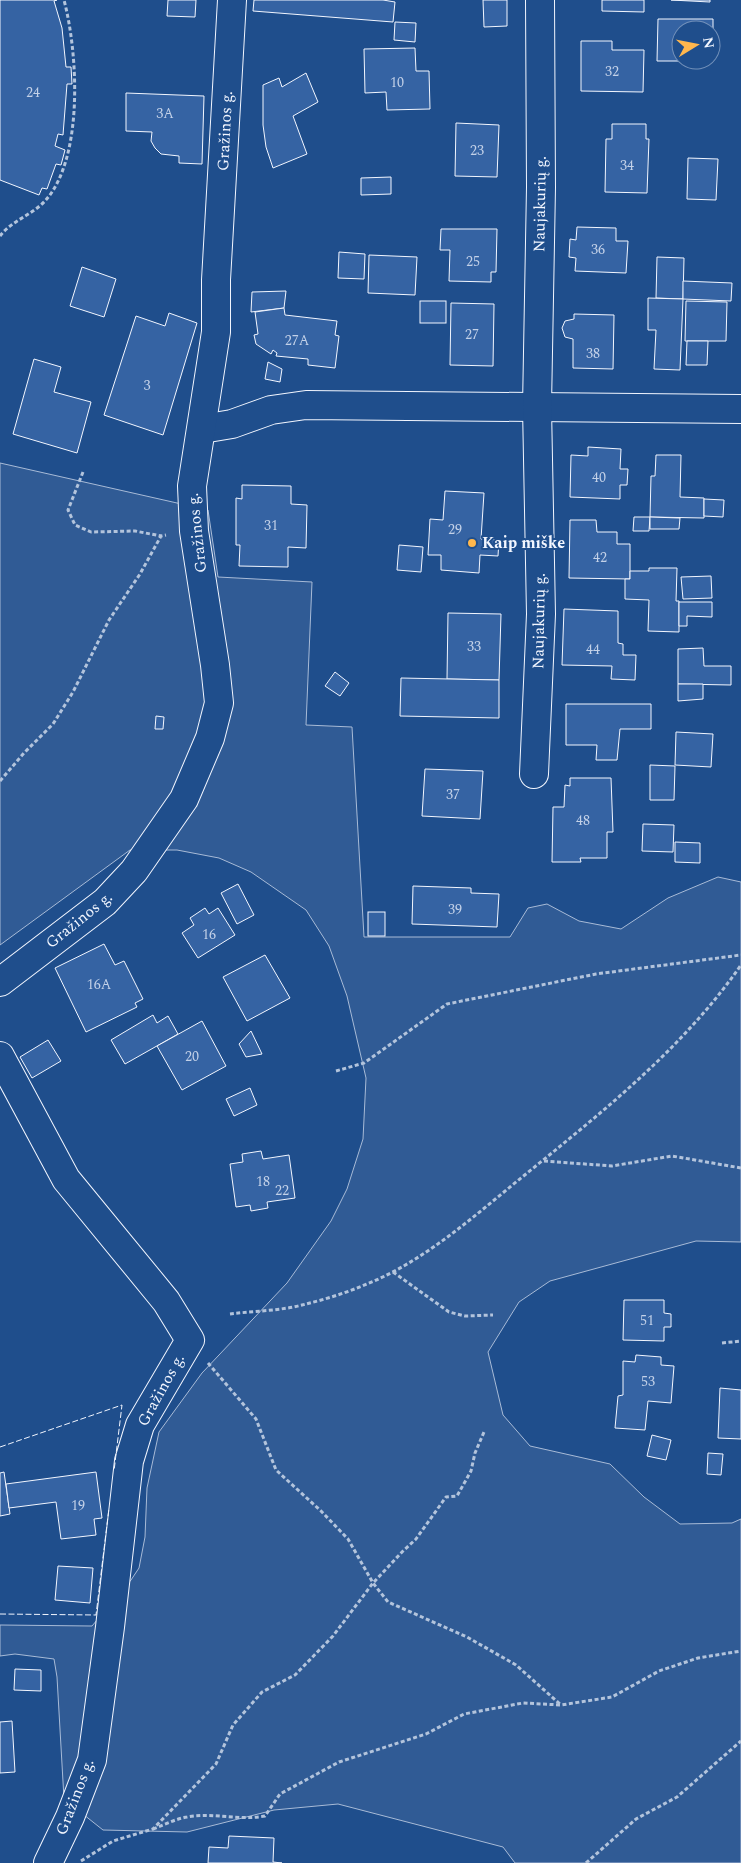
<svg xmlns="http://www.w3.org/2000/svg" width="741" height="1863" font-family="Spectral,serif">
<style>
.built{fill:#305b95;stroke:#a8bbd7}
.building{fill:#3563a3;stroke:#f2f6ff}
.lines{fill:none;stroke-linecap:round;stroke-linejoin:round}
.minor-casing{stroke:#f2f6ff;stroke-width:30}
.path{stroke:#b3c4dc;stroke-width:3;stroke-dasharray:4 2.5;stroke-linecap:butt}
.minor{stroke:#1f4e8c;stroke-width:28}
.fence{stroke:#f2f6ff;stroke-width:1;stroke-dasharray:6 2.5;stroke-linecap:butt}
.poi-dot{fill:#ffb74d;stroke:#1f4e8c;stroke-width:2}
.labels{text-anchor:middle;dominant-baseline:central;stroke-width:4;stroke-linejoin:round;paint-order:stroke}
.number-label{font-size:14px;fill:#c3d1e8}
.street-label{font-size:16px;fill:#f2f6ff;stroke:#1f4e8c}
.poi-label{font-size:16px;font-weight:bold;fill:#f2f6ff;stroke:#1f4e8c;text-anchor:start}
</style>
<rect width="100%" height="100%" fill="#1f4e8c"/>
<polygon class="built" points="0,463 208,510 218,577 312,582 306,725 352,727 364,937 510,937 528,908 547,904 579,921 621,929 668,898 718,877 741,882 741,1242 696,1241 550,1281 519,1302 488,1352 503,1415 530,1446 610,1464 644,1497 680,1524 732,1523 741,1519 741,1863 515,1863 503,1847 338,1804 274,1810 187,1832 103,1830 64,1799 57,1677 54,1659 15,1654 0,1656 0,1625 92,1626 131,1580 139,1568 145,1537 147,1488 159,1432 202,1373 287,1283 331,1221 347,1189 363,1139 366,1078 347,996 329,946 306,910 251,872 219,858 177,850 130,850 0,945"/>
<g class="building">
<polygon points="0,0 57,0 54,1 62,28 66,67 71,67 72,84 67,84 63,135 58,134 55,146 65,150 61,165 56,164 47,189 42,188 39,195 0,180"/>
<polygon points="168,0 196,0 195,17 167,16"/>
<polygon points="254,0 383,0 395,2 393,22 253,11"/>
<polygon points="483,0 507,0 507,26 484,27"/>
<polygon points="602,0 644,0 644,12 602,11"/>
<polygon points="671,0 710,0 710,2"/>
<polygon points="658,19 713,19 713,44 711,44 711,30 681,30 681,60 685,61 657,61"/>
<polygon points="395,22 416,23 415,42 394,40"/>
<polygon points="581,41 612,41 612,50 644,50 643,92 581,91"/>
<polygon points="415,48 416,71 429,71 430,109 387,110 386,92 365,93 364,49"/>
<polygon points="306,73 318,102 293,116 307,154 273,168 266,147 263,125 263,85 279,78 282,87"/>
<polygon points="126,93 204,96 202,164 179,163 179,156 161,154 155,148 151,141 152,132 126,131"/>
<polygon points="456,123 499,125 497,177 455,176"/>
<polygon points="612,124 646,124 646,139 649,139 647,193 605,192 606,139 612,139"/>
<polygon points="688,158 718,159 716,200 687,199"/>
<polygon points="391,177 391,194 361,195 361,178"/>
<polygon points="577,227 616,228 616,241 628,241 626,273 575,271 576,258 569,257 570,239 576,240"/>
<polygon points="441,229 497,229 496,272 491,272 491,282 449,281 450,250 440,250"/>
<polygon points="339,252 365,254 364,279 338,278"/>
<polygon points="369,255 417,257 415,295 368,293"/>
<polygon points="657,257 684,258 683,299 656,298"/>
<polygon points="82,267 116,279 104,317 70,306"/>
<polygon points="683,281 732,283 731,301 683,299"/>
<polygon points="286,291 284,308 251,312 252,292"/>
<polygon points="648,298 683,299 680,370 654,369 656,330 648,330"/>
<rect x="420" y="301" width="26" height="22"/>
<polygon points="686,301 727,302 726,341 685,341"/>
<polygon points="451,303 494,304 493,366 450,365"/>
<polygon points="284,308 285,315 337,321 335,335 339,336 335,368 308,365 308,359 276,356 277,353 273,350 271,354 256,344 254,335 258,334 255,312"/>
<polygon points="169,313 197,323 163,435 104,415 136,316 165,326"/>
<polygon points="574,314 614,315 613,369 573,368 573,339 565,337 562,328 565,321 574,319"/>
<polygon points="687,341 708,341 707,365 686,365"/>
<polygon points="34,359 61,367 54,392 91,402 77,453 13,434"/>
<polygon points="268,362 282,369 280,382 265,379"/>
<polygon points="588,447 621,449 620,469 628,469 627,485 620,485 620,499 570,497 571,455 588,456"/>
<polygon points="656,455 681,455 680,497 704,498 704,518 650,517 651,476 655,476"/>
<polygon points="242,485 291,486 291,504 307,505 306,548 288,547 288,567 239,566 240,545 236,545 236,498 242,499"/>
<polygon points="445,491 484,493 481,539 499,540 498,556 480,555 479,573 441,570 441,555 428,555 430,519 443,520"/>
<polygon points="704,499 724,500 723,517 704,516"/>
<polygon points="634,517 650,517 649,531 633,531"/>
<polygon points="650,517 680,518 679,529 650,529"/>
<polygon points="570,520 596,520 597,532 617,532 617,544 630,544 630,579 569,578"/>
<polygon points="399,545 423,547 421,572 397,570"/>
<polygon points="649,568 677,568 676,601 679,601 679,632 648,631 649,600 625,599 625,579 630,579 630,571 649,571"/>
<polygon points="711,576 712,598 683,599 681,577"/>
<polygon points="679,602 712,602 712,617 687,616 687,626 679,626"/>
<polygon points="564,609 618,611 618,643 623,644 623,655 636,655 635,680 611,679 612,666 562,665"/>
<polygon points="448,613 501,614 499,680 447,679"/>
<polygon points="703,648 704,666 731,666 731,685 678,684 678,649"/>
<polygon points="335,672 349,683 340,696 325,686"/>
<polygon points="401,678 499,680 499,718 400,716"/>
<polygon points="678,684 703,684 703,699 678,701"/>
<polygon points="566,704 651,704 651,729 620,729 617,760 596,760 597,745 566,745"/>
<polygon points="156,716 164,717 163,729 155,729"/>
<polygon points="676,732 713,734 711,767 675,765"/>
<polygon points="650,765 675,766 674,800 650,800"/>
<polygon points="425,769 483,771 480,819 422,816"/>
<polygon points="570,778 611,778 613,832 607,832 607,858 580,858 581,862 552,862 553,807 564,807 565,785 570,786"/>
<polygon points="643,824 674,825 673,852 642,851"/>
<polygon points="675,842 700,843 700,863 675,862"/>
<polygon points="238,884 254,915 237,924 221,893"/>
<polygon points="413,886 471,888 471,893 499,894 497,927 412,924"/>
<polygon points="205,908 209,914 218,908 235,935 198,958 182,933 194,925 190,918"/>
<rect x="368" y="912" width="17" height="24"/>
<polygon points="104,944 115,965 124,961 143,999 135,1003 137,1007 86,1032 55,968"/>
<polygon points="265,955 290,998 247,1021 223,977"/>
<polygon points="153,1015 157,1023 168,1016 178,1034 125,1064 111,1040"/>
<polygon points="202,1021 226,1066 182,1090 157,1046"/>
<polygon points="251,1031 262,1054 246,1057 239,1044"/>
<polygon points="48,1040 61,1061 32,1078 20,1057"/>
<polygon points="250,1088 257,1105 234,1116 226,1099"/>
<polygon points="261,1151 263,1159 289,1155 295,1198 267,1202 268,1208 251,1211 250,1205 236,1207 230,1164 243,1162 242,1154"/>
<polygon points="624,1300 664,1300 664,1313 671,1314 671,1327 664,1327 664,1341 623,1340"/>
<polygon points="636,1355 661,1357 661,1365 674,1366 671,1403 648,1401 645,1430 615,1428 618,1396 623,1395 623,1361 635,1362"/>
<polygon points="720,1388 741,1390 741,1439 718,1438"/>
<polygon points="652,1435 671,1440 666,1460 647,1456"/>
<polygon points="708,1453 723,1454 721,1475 707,1474"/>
<polygon points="4,1472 10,1514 0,1516 0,1473"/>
<polygon points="96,1472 102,1518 94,1519 96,1535 61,1539 56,1502 9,1508 6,1484"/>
<polygon points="58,1566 93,1568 90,1603 55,1600"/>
<polygon points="15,1669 41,1670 41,1691 14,1690"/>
<polygon points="12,1721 15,1772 0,1773 0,1722"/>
<polygon points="229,1836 274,1838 273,1862 282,1863 208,1863 209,1847 228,1848"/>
</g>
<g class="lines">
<defs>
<g id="minor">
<polyline points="202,429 232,424 271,410 306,405 741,409"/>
<polyline points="534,774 541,614 537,407 541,187 540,0"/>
<polyline points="0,982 105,902 134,871 184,799 210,738 219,703 215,665 194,531 192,486 216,332 216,280 232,0"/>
<polyline points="0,1056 66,1179 166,1301 190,1340 140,1425 129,1461 110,1627 92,1760 70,1817 48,1863"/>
</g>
</defs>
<use href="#minor" class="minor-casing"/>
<g class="path">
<path d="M0 236C11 221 32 215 45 201 84 158 78 53 64 0"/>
<polyline points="83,472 68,510 75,525 91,532 135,531 161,536"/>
<polyline points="0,781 24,753 53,724 73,692 109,620 140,574 161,536 166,535"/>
<polyline points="336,1071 364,1063 447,1004 596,974 741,955"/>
<polyline points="544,1161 612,1166 672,1156 741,1168"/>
<polyline points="393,1272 449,1312 465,1316 493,1315"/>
<path d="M230 1314C253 1311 279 1311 302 1305 323 1300 346 1293 367 1284 421 1262 465 1224 510 1187 593 1119 679 1054 741 965"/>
<polyline points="722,1343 741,1341"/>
<polyline points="208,1363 256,1419 276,1470 321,1511 348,1539 373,1583 388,1602 467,1637 516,1665 561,1705"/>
<path d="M153 1829C164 1825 175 1819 187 1817 212 1812 239 1821 265 1816L280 1794 339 1762 426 1734 464 1714 523 1703 561 1705 612 1697 659 1671 698 1658 741 1651"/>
<polyline points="81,1861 113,1841 153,1829 216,1764 233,1725 262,1692 295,1675 333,1636 373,1583 402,1552 416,1539 446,1497 457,1496 471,1471 475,1453 484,1432"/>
<polyline points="586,1863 636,1819 677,1797 741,1741"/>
</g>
<use href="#minor" class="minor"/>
<g class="fence">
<polyline points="0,1447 122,1405 114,1471"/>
<polyline points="0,1614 96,1615 109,1508"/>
</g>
</g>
<circle class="poi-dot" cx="472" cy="543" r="5"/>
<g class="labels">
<g class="number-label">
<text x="612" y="71">32</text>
<text x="397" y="82">10</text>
<text x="33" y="92">24</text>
<text x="165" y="113">3A</text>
<text x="477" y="150">23</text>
<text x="627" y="165">34</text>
<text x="598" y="249">36</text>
<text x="473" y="261">25</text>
<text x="472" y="334">27</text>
<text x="297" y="340">27A</text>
<text x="593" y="353">38</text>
<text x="147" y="385">3</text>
<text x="599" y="477">40</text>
<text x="271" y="525">31</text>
<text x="455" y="529">29</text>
<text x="600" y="557">42</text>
<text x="474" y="646">33</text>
<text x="593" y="649">44</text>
<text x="453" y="794">37</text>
<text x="583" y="820">48</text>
<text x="455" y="909">39</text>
<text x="209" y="934">16</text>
<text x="99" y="984">16A</text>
<text x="192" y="1056">20</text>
<text x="263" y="1181">18</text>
<text x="282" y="1190">22</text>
<text x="647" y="1320">51</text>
<text x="648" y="1381">53</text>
<text x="78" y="1505">19</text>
</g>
<g class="street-label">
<text transform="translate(225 131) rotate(-87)">Gražinos g.</text>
<text transform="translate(540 204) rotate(-89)">Naujakurių g.</text>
<text transform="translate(197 533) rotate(-96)">Gražinos g.</text>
<text transform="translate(539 621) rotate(-89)">Naujakurių g.</text>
<text transform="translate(79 920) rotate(-39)">Gražinos g.</text>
<text transform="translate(161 1390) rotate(-61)">Gražinos g.</text>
<text transform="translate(75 1797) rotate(-69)">Gražinos g.</text>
</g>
<g class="poi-label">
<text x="482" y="543">Kaip miške</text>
</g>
</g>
<g transform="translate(696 45) rotate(80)"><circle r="24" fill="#1f4e8c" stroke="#7391ba"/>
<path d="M0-4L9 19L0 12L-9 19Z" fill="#ffb74d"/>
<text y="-8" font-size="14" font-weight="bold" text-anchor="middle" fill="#f2f6ff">N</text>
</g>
</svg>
